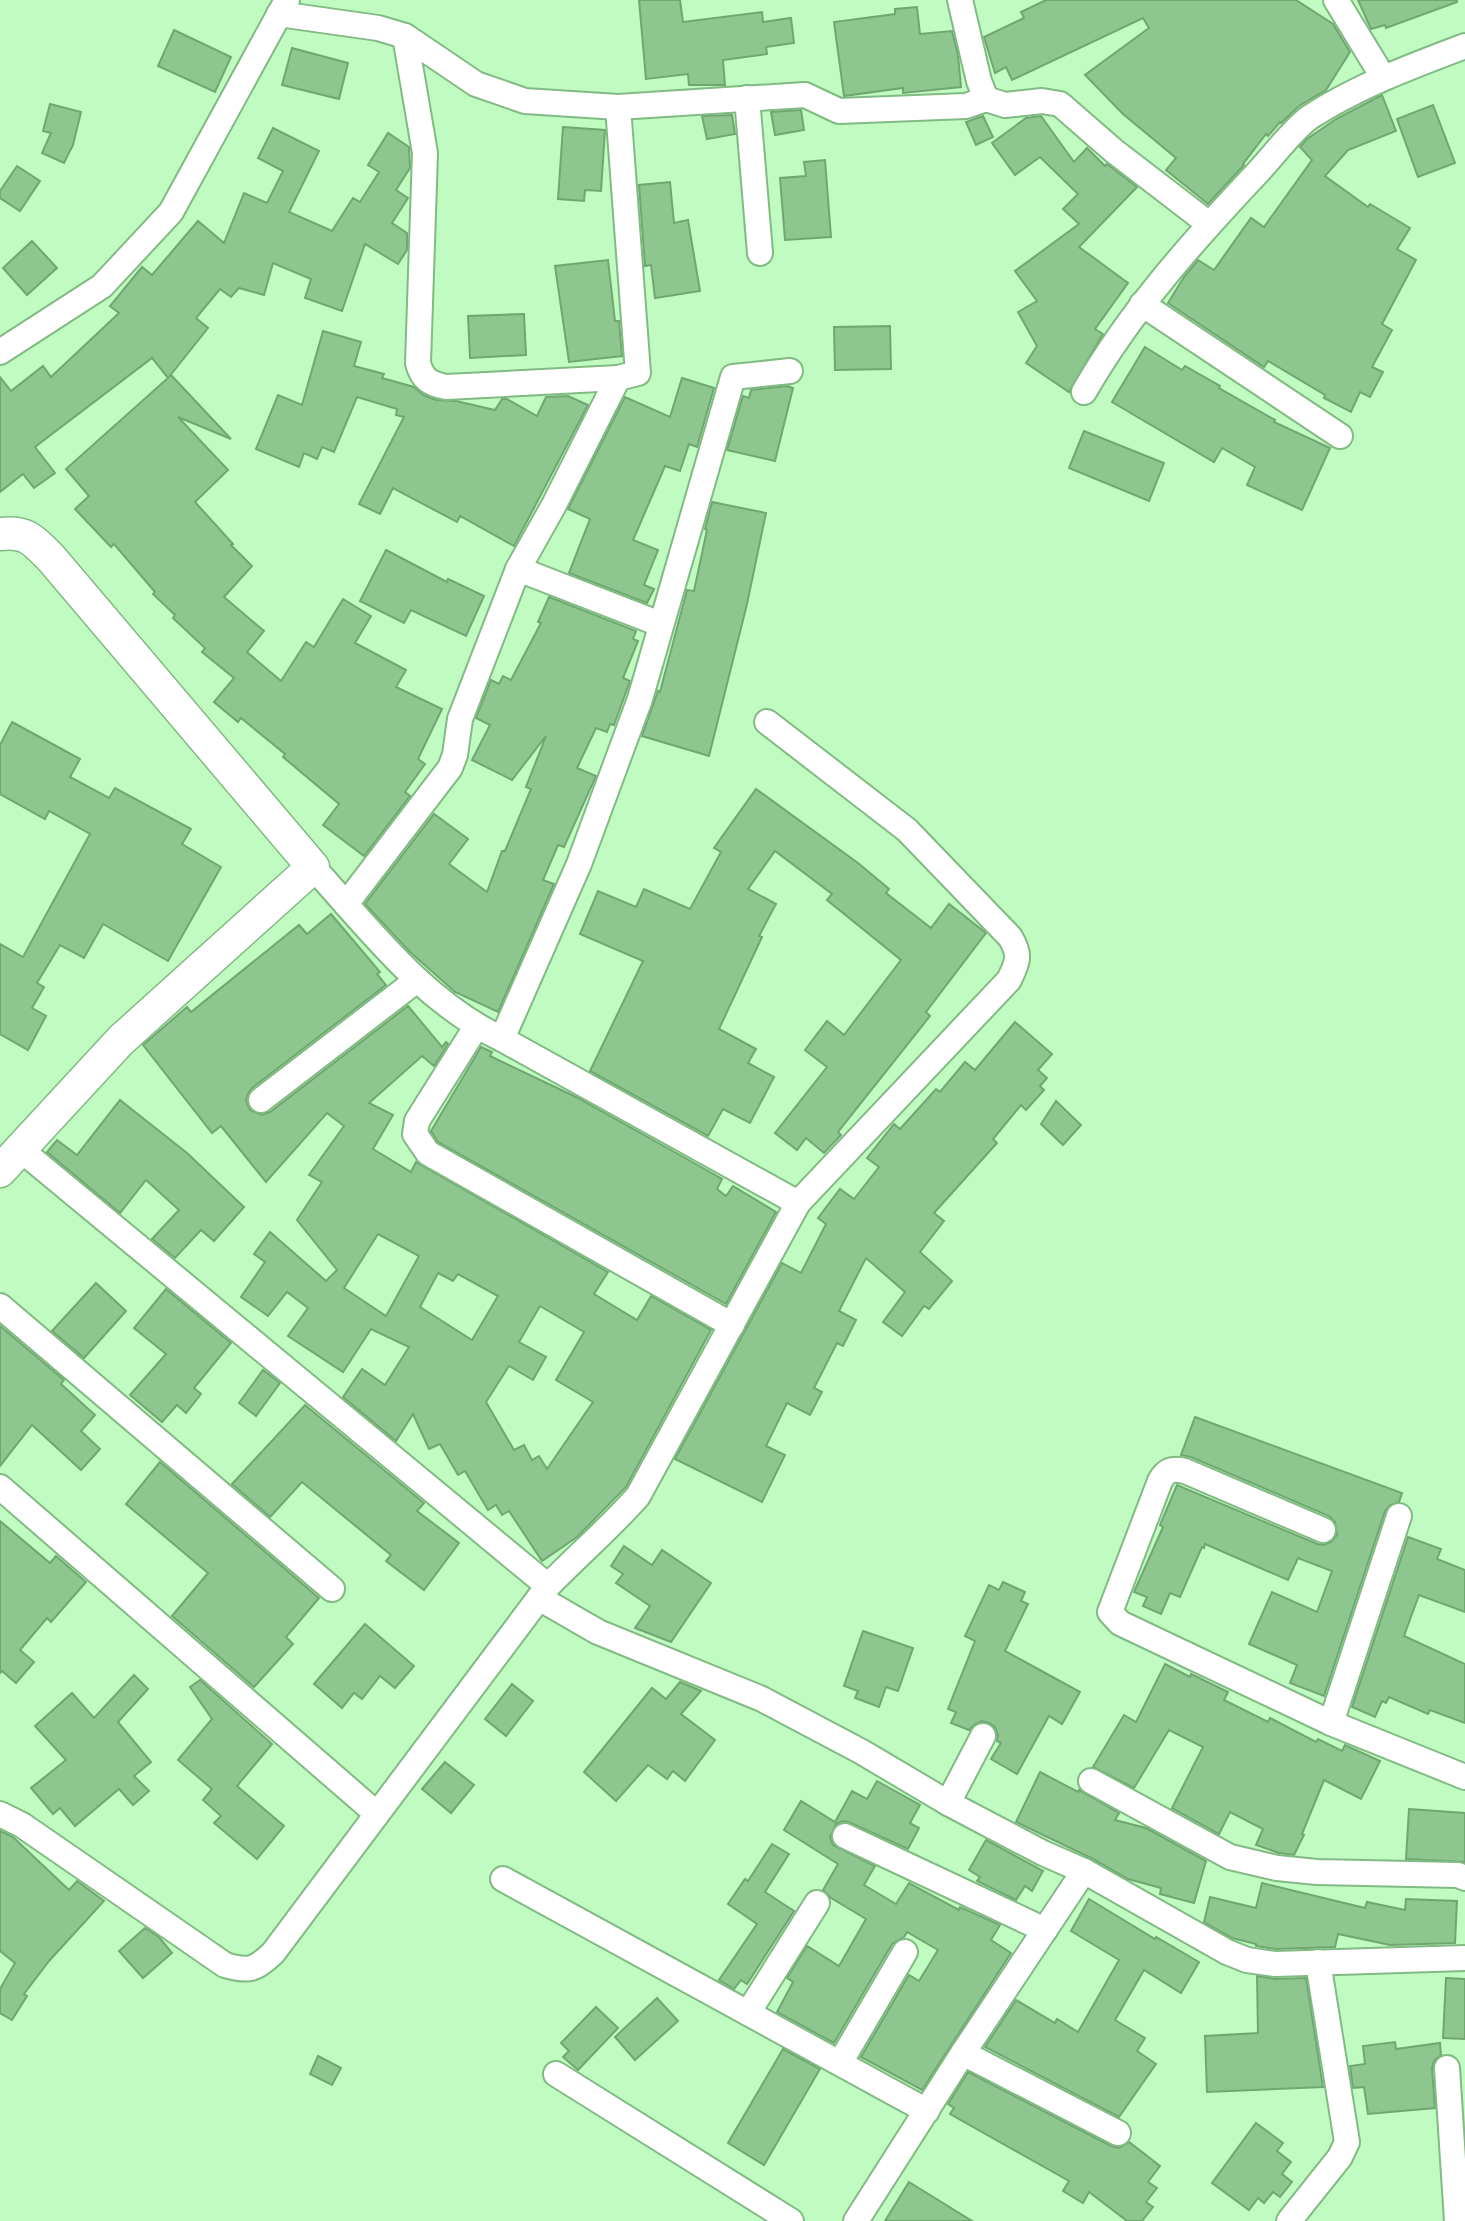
<svg xmlns="http://www.w3.org/2000/svg" width="1465" height="2221" font-family="Poppins,sans-serif">
<style>
.building{fill:#8dc68f;stroke:#70a771;stroke-width:2;fill-rule:evenodd}
.lines{fill:none;stroke-linecap:round;stroke-linejoin:round}
.minor-casing{stroke:#82ba83;stroke-width:28}
.tertiary-casing{stroke:#82ba83;stroke-width:35}
.minor{stroke:#fff;stroke-width:24}
.tertiary{stroke:#fff;stroke-width:32}
</style>
<rect width="100%" height="100%" fill="#c0fbc1"/>
<g class="building">
<polygon points="639,0 680,0 683,22 762,12 763,22 791,18 794,43 766,47 767,54 723,60 725,85 689,85 688,74 646,79"/>
<polygon points="1046,0 1296,0 1333,24 1350,52 1326,90 1299,106 1281,123 1280,122 1268,136 1266,134 1243,164 1244,165 1208,204 1166,170 1176,158 1123,114 1085,75 1149,28 1143,18 1012,80 1006,67 995,73 984,37 1024,18 1021,12"/>
<polygon points="1358,0 1457,0 1457,2 1386,28 1385,25 1371,29"/>
<polygon points="917,7 920,34 952,31 958,55 961,87 903,93 903,88 844,96 834,22 895,14 895,9"/>
<polygon points="174,30 231,57 215,92 158,66"/>
<polygon points="292,48 348,63 339,99 282,85"/>
<polygon points="1382,95 1396,131 1348,150 1325,176 1368,207 1370,204 1410,228 1397,249 1416,260 1382,324 1392,330 1372,367 1383,372 1370,397 1360,392 1351,412 1324,398 1325,395 1268,361 1264,367 1168,303 1184,277 1198,260 1214,270 1251,218 1264,227 1312,160 1300,147 1307,139 1336,119"/>
<polygon points="50,104 81,112 73,145 64,163 42,153 51,133 43,131"/>
<polygon points="1433,105 1455,163 1418,177 1397,119"/>
<polygon points="801,110 804,130 775,135 771,112"/>
<polygon points="732,115 735,134 707,139 702,116"/>
<polygon points="983,116 993,137 976,145 966,122"/>
<polygon points="1041,116 1074,162 1087,148 1105,166 1107,164 1137,187 1079,247 1128,283 1095,329 1103,334 1069,392 1026,363 1037,346 1018,312 1037,301 1015,271 1079,224 1063,209 1078,194 1040,157 1015,175 992,143 1026,118"/>
<polygon points="563,127 605,130 601,191 585,190 584,201 558,199"/>
<polygon points="273,128 319,151 289,212 332,231 353,198 360,202 379,172 368,165 388,133 409,147 410,168 396,190 408,198 392,223 407,233 407,250 398,264 365,244 342,311 305,298 311,279 273,263 264,295 239,288 231,297 220,289 196,318 208,328 169,377 171,375 231,439 178,417 228,470 195,502 233,544 231,545 252,566 224,597 264,631 247,652 281,681 306,642 314,647 343,599 371,616 355,643 406,670 396,687 442,709 418,759 425,764 405,792 410,796 364,856 323,825 339,804 283,757 285,754 241,718 238,722 214,702 234,678 202,652 205,648 173,618 175,615 153,594 155,592 114,544 111,547 75,509 89,496 66,469 168,378 152,358 35,447 55,473 34,488 23,474 0,492 0,377 11,391 43,366 51,377 119,313 110,306 142,267 152,275 198,221 224,243 244,193 267,203 283,171 258,158"/>
<polygon points="825,160 831,237 785,240 780,178 806,176 804,162"/>
<polygon points="17,166 40,181 20,211 0,198 0,191"/>
<polygon points="670,182 674,223 688,220 700,291 655,298 651,265 645,266 639,185"/>
<polygon points="32,241 57,268 27,295 3,268"/>
<polygon points="608,260 615,321 619,321 622,356 569,362 555,266"/>
<polygon points="524,314 526,355 470,358 468,316"/>
<polygon points="890,326 891,369 835,370 834,327"/>
<polygon points="323,331 361,342 354,366 384,374 382,378 414,387 423,395 436,400 456,401 495,410 502,399 507,399 537,416 546,397 568,396 588,405 514,546 460,516 457,522 393,488 380,514 359,504 404,417 396,415 397,409 357,397 334,452 322,447 317,459 304,453 299,467 256,449 278,395 302,405"/>
<polygon points="1145,347 1182,370 1185,366 1220,386 1219,388 1275,420 1274,422 1330,448 1302,510 1247,485 1255,467 1222,448 1214,462 1112,402"/>
<polygon points="682,378 714,388 697,447 689,444 680,471 665,466 633,540 658,550 644,585 654,589 647,603 569,573 590,519 568,509 625,397 670,417"/>
<polygon points="787,386 793,388 775,461 727,450 743,396 749,398 751,390"/>
<polygon points="1084,431 1164,463 1149,501 1069,468"/>
<polygon points="712,502 766,513 747,604 709,756 642,736 658,691 660,692 687,590 694,591 707,530 705,529"/>
<polygon points="386,550 447,582 448,579 484,596 466,636 411,610 404,623 360,601"/>
<polygon points="549,597 636,631 633,639 638,641 623,678 630,681 614,725 610,724 607,732 596,728 577,768 596,776 564,847 558,845 543,880 554,884 498,1012 455,992 410,952 365,904 434,814 468,839 449,864 487,892 502,851 505,851 531,789 526,787 546,736 512,780 472,760 490,725 476,718 491,680 499,684 503,676 511,680 541,623 538,622"/>
<polygon points="12,722 80,759 70,777 109,798 115,788 191,829 182,844 221,867 168,961 103,924 84,958 60,945 37,983 44,987 32,1008 46,1016 28,1050 0,1034 0,944 23,957 90,834 49,811 45,819 0,794 0,745"/>
<polygon points="756,789 858,863 889,889 886,893 931,928 949,904 986,933 926,1012 930,1016 838,1132 841,1135 824,1153 806,1138 797,1150 775,1133 827,1067 805,1050 827,1021 844,1035 901,960 827,900 832,894 775,851 748,889 776,904 759,936 762,937 719,1029 756,1049 748,1063 774,1077 750,1123 723,1109 708,1136 590,1071 643,961 580,934 598,891 636,907 644,889 690,909 721,852 714,848"/>
<path d="M331 914 380 972 377 974 386 985 252 1088 248 1094 246 1101 250 1110 262 1115 270 1112 408 1006 442 1047 446 1042 448 1044 434 1066 422 1056 369 1103 393 1115 373 1149 411 1172 416 1162 608 1272 594 1294 637 1320 651 1296 711 1330 626 1487 577 1537 542 1561 509 1511 502 1515 496 1505 488 1510 465 1471 458 1475 440 1444 429 1449 413 1414 396 1441 343 1397 362 1369 385 1385 409 1347 371 1329 343 1372 288 1336 308 1308 287 1292 268 1316 241 1297 265 1262 254 1254 270 1232 326 1281 337 1270 297 1220 322 1182 309 1175 344 1126 327 1113 266 1182 221 1126 212 1133 143 1045 187 1007 191 1012 299 925 307 934ZM378 1234 419 1256 386 1316 344 1288ZM438 1273 453 1281 458 1274 498 1296 472 1340 420 1307ZM540 1306 584 1332 556 1380 593 1402 547 1469 539 1456 532 1460 524 1445 514 1450 486 1402 509 1366 533 1380 546 1357 519 1342Z"/>
<polygon points="1015,1022 1052,1054 1038,1070 1047,1078 1040,1086 1044,1090 1026,1110 1021,1105 993,1139 997,1143 934,1213 944,1221 920,1252 952,1281 929,1309 924,1306 902,1336 883,1322 905,1292 866,1258 839,1311 856,1320 843,1346 837,1343 814,1388 822,1392 810,1415 787,1403 766,1446 785,1455 762,1502 675,1459 782,1263 801,1273 826,1224 818,1218 840,1189 854,1199 879,1167 867,1158 894,1124 900,1129 936,1089 940,1092 965,1062 975,1070"/>
<polygon points="481,1047 492,1052 490,1056 576,1097 694,1163 722,1179 717,1189 726,1196 733,1186 776,1212 726,1304 438,1142 431,1131"/>
<polygon points="120,1100 187,1153 244,1207 214,1241 201,1230 175,1258 152,1239 179,1210 146,1180 120,1213 47,1152 57,1140 77,1155"/>
<polygon points="1056,1101 1081,1125 1063,1145 1041,1124"/>
<polygon points="96,1283 126,1311 84,1358 52,1331"/>
<polygon points="166,1289 231,1343 194,1388 201,1394 186,1413 177,1405 162,1422 130,1395 166,1354 134,1328"/>
<polygon points="0,1326 64,1380 61,1384 95,1415 81,1431 100,1449 81,1470 32,1425 0,1466"/>
<polygon points="263,1370 280,1383 256,1416 239,1403"/>
<polygon points="305,1405 424,1503 417,1511 459,1543 424,1590 386,1561 391,1555 302,1482 270,1517 232,1484"/>
<polygon points="1195,1417 1402,1493 1399,1502 1390,1505 1385,1511 1324,1696 1290,1683 1297,1665 1249,1644 1272,1592 1317,1612 1332,1571 1298,1558 1288,1580 1205,1544 1204,1548 1202,1547 1180,1597 1170,1593 1161,1614 1143,1606 1147,1597 1134,1592 1163,1527 1160,1525 1177,1485 1317,1544 1324,1545 1331,1542 1337,1535 1335,1522 1329,1516 1191,1457 1181,1455"/>
<polygon points="160,1462 319,1598 286,1637 293,1644 254,1687 172,1616 208,1573 126,1504"/>
<polygon points="0,1521 50,1563 56,1556 86,1582 51,1622 47,1618 20,1650 34,1662 16,1683 2,1671 0,1673"/>
<polygon points="1408,1537 1441,1549 1437,1559 1465,1570 1465,1612 1419,1595 1404,1636 1465,1664 1465,1723 1430,1710 1428,1714 1389,1697 1386,1703 1382,1701 1375,1717 1352,1707"/>
<polygon points="624,1546 652,1565 662,1550 711,1583 671,1642 635,1628 650,1606 616,1583 623,1574 611,1566"/>
<polygon points="1003,1582 1025,1592 1021,1601 1028,1604 1005,1651 1080,1692 1062,1724 1049,1716 1017,1774 991,1759 1001,1743 997,1741 998,1735 995,1727 989,1723 982,1721 975,1724 969,1730 951,1723 956,1712 948,1709 975,1641 965,1636 989,1585 999,1590"/>
<polygon points="365,1624 414,1666 395,1688 380,1676 362,1699 354,1693 342,1708 314,1684"/>
<polygon points="863,1631 913,1648 898,1691 886,1687 879,1707 855,1698 858,1691 844,1686"/>
<polygon points="1165,1664 1190,1677 1191,1674 1228,1692 1224,1700 1268,1722 1270,1718 1316,1742 1318,1739 1342,1751 1345,1745 1380,1761 1361,1799 1324,1780 1302,1834 1304,1835 1294,1855 1279,1853 1256,1845 1263,1829 1230,1812 1219,1834 1172,1808 1203,1747 1169,1730 1134,1788 1093,1767 1124,1715 1136,1722"/>
<polygon points="134,1675 148,1689 118,1722 151,1762 134,1776 149,1791 133,1805 119,1789 75,1826 60,1808 53,1814 31,1788 66,1760 35,1726 72,1693 94,1718"/>
<polygon points="200,1680 272,1744 237,1786 284,1826 257,1859 214,1823 221,1816 203,1800 212,1789 178,1760 212,1719 190,1687"/>
<polygon points="680,1682 701,1691 681,1714 715,1740 685,1781 673,1771 667,1779 648,1765 616,1801 584,1772 652,1688 666,1699"/>
<polygon points="512,1684 533,1701 506,1736 485,1719"/>
<polygon points="445,1762 474,1785 451,1813 422,1789"/>
<polygon points="1040,1772 1078,1792 1079,1790 1119,1813 1115,1820 1146,1828 1206,1861 1194,1903 1160,1894 1161,1888 1128,1879 1091,1858 1016,1822"/>
<polygon points="877,1781 920,1805 910,1823 919,1828 908,1849 851,1823 843,1821 836,1824 830,1837 833,1845 875,1866 864,1885 896,1904 909,1883 959,1910 960,1907 1000,1925 991,1940 1011,1953 922,2090 861,2057 909,1975 919,1981 938,1950 907,1932 904,1937 892,1944 834,2043 777,2012 793,1982 787,1978 807,1946 839,1966 866,1919 831,1898 823,1890 838,1864 784,1830 801,1801 835,1822 852,1791 867,1799"/>
<polygon points="1409,1809 1465,1813 1465,1862 1406,1859"/>
<polygon points="0,1831 13,1837 69,1890 77,1881 104,1901 49,1961 24,1994 27,1996 12,2020 0,2013 0,1989 15,1963 0,1951"/>
<polygon points="986,1840 1043,1871 1032,1891 1025,1886 1016,1900 977,1881 980,1877 969,1870"/>
<polygon points="772,1844 789,1854 765,1892 794,1911 747,1984 741,1980 734,1989 719,1980 757,1924 728,1904 745,1879 748,1881"/>
<polygon points="1262,1883 1365,1908 1367,1902 1405,1910 1406,1899 1457,1901 1455,1943 1390,1945 1338,1934 1335,1947 1276,1949 1256,1946 1256,1944 1232,1938 1204,1922 1210,1897 1256,1908"/>
<polygon points="1089,1899 1155,1939 1156,1937 1199,1962 1181,1993 1144,1970 1115,2020 1145,2038 1137,2051 1156,2064 1119,2117 985,2047 1016,2000 1055,2023 1057,2019 1078,2032 1119,1960 1071,1931"/>
<polygon points="145,1928 159,1937 172,1953 143,1978 119,1951"/>
<polygon points="1257,1976 1275,1979 1306,1978 1323,2087 1207,2092 1205,2036 1258,2033"/>
<polygon points="1446,1978 1465,1979 1465,2039 1443,2038"/>
<polygon points="657,1998 678,2021 635,2060 615,2037"/>
<polygon points="596,2007 618,2028 578,2070 563,2057 569,2051 561,2043"/>
<polygon points="1395,2042 1396,2049 1440,2043 1441,2055 1434,2061 1432,2068 1435,2108 1368,2114 1364,2087 1353,2088 1350,2066 1365,2064 1363,2046"/>
<polygon points="783,2049 820,2069 764,2165 728,2143"/>
<polygon points="318,2056 341,2068 332,2085 310,2074"/>
<polygon points="968,2072 1111,2146 1119,2148 1129,2142 1160,2166 1148,2182 1157,2188 1146,2202 1153,2207 1142,2221 1127,2221 1089,2192 1083,2203 1063,2191 1069,2181 950,2114 954,2108 948,2104"/>
<polygon points="1256,2123 1283,2143 1277,2151 1291,2162 1282,2174 1292,2182 1280,2197 1273,2192 1264,2203 1258,2198 1249,2210 1212,2183"/>
<polygon points="909,2182 972,2221 885,2221"/>
</g>
<g class="lines">
<defs>
<g id="minor">
<polyline points="960,0 979,81 986,99 1005,105 1042,101 1060,104 1114,151 1209,224"/>
<polyline points="1336,0 1383,77"/>
<polyline points="279,14 378,28 405,36 476,84 525,101 618,107 805,95 839,111 966,106 986,99"/>
<path d="M405 36 425 153 418 363C422 379 430 384 446 387L618 378 638 373 618 107"/>
<polyline points="747,98 760,253"/>
<polyline points="1142,304 1340,436"/>
<polyline points="0,352 102,286 171,212 287,0"/>
<path d="M1084 392C1131 310 1194 240 1259 171 1274 155 1293 129 1310 117 1358 86 1412 66 1465 46"/>
<polyline points="518,569 660,624"/>
<path d="M313 867C370 930 424 1002 502 1039L798 1203 1009 980C1018 962 1021 955 1010 937L907 830 767 722"/>
<polyline points="346,904 450,768 455,755 460,719 518,569 554,505 618,378"/>
<polyline points="476,1027 417,1121 415,1134 428,1153 732,1325"/>
<polyline points="502,1039 579,864 640,699 733,377 790,371"/>
<polyline points="261,1100 417,980"/>
<polyline points="20,1149 548,1586"/>
<polyline points="0,1306 332,1589"/>
<polyline points="0,1487 377,1814"/>
<path d="M1323 1530 1185 1471C1172 1468 1166 1470 1160 1481L1110 1612 1120 1623 1331 1723 1465 1777"/>
<polyline points="539,1598 598,1632 762,1699 862,1752 948,1803 1043,1853 1084,1871 1227,1952 1247,1960 1275,1964 1465,1958"/>
<polyline points="1331,1723 1399,1516"/>
<polyline points="1091,1781 1230,1857 1277,1868 1317,1872 1458,1875 1465,1878"/>
<polyline points="948,1803 983,1736"/>
<path d="M0 1814 22 1825 225 1965C249 1972 255 1970 273 1953L548 1586C578 1555 610 1528 638 1496L798 1203"/>
<polyline points="845,1836 1045,1930"/>
<polyline points="503,1879 927,2111"/>
<polyline points="748,2013 817,1903"/>
<polyline points="963,2053 1118,2133"/>
<polyline points="840,2063 905,1952"/>
<polyline points="1447,2068 1457,2221"/>
<polyline points="556,2074 791,2221"/>
<polyline points="856,2221 963,2053 1084,1871"/>
<polyline points="1289,2221 1340,2157 1347,2142 1318,1962"/>
</g>
<path id="tertiary" d="M0 534C27 531 33 540 51 558L313 867 121 1040 0 1171"/>
</defs>
<use href="#minor" class="minor-casing"/>
<use href="#tertiary" class="tertiary-casing"/>
<use href="#minor" class="minor"/>
<use href="#tertiary" class="tertiary"/>
</g>
</svg>
